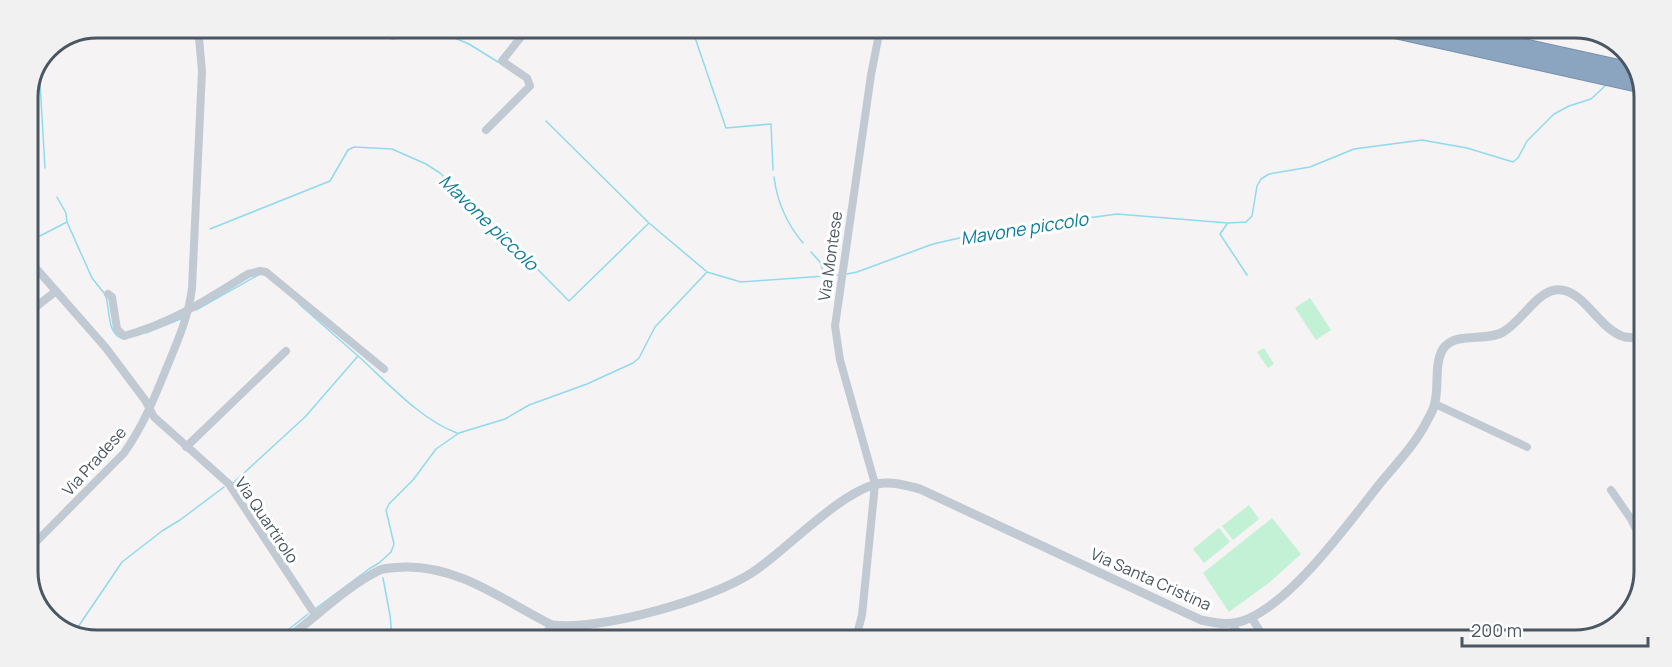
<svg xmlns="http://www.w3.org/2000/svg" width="1672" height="667" font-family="Manrope,sans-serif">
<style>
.green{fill:#c3f1d5}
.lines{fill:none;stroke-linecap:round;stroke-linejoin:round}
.stream{stroke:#90daee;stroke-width:1.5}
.motorway-casing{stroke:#7690ad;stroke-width:16}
.minor{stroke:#c1cad2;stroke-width:8}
.tertiary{stroke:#c1cad2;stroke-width:9}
.motorway{stroke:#8ba5c1;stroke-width:14}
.labels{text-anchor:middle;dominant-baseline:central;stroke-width:6;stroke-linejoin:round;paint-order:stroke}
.street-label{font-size:16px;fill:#4a5661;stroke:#fff}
.water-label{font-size:18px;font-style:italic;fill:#0c7c9b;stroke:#fff}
.rim{fill:none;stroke:#4a5661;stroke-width:3}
</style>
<rect width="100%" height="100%" fill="#f5f3f3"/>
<g class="green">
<polygon points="1310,298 1331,330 1316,340 1295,308"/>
<polygon points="1264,348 1274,364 1268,368 1257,352"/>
<polygon points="1249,505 1259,519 1233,540 1222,526"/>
<polygon points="1272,518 1301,554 1270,582 1229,612 1203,573"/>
<polygon points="1219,528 1230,542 1204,563 1193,549"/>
</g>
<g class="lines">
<g class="stream">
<polyline points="433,29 469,44 498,62"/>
<polyline points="692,29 726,128 771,124 773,170"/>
<polyline points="1624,60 1629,56"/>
<polyline points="39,66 45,168"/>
<polyline points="546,121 648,222"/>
<path d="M774 177C777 201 787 224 803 243"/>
<polyline points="57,197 66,213 67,222 92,278 104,293"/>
<polyline points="1227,224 1220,234 1247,275"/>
<polyline points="210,229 330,181 348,150 354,147 392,149 426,164 440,173 472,203 569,301 649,223 706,271"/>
<polyline points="27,239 36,238 67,222"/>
<polyline points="811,252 820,262 825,277"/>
<polyline points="847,274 857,272 933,244 986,232 1117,214 1228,223 1246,222 1252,216 1257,186 1261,179 1269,174 1310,167 1354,149 1422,140 1467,148 1513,162 1518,158 1527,141 1554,114 1569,106 1591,99 1606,85"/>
<path d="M106 297C110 310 107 332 121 338"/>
<polyline points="299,304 358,356"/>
<polyline points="196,310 260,274"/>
<polyline points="146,333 183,318"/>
<path d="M233 483 305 417 358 356C387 382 421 420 457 433"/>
<polyline points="383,578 390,615 392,637"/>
<polyline points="315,609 369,569 379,563 391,552 394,544 386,510 389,504 413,480 436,449 459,433 505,419 529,405 587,384 633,363 639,358 655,327 707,272 741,282 839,275"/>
<polyline points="78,627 122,562 162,531 180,520 224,487"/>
<polyline points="279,637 308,614"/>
</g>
<defs>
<g id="motorway">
<polyline points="1390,30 1643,86"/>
<polyline points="1451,30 1637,71"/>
</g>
</defs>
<use href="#motorway" class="motorway-casing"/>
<g class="minor">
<polyline points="393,36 394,28"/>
<polyline points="486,130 530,86 527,78 502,61 528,28"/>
<polyline points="27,258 106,348 145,400 154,417 229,484 316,616"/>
<path d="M108 294 112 297 117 329 124 336C172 323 206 300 248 274L260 271 266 272 384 369"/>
<polyline points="27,314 56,291"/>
<polyline points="1435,404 1527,447"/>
<polyline points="186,447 286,351"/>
<polyline points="1611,490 1631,519 1642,541"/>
<path d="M27 551 124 453C144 425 156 394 169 362 179 338 189 314 192 288L202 71 198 27"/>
<polyline points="1251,617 1265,639"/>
<polyline points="1232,624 1242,639"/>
<polyline points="552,625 558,637"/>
<polyline points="543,637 552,625"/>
<polyline points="856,638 862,615 875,484 840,360 835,326 871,75 880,29"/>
</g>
<path class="tertiary" d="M289 637C317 616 347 586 378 571 385 567 396 568 405 567 460 566 504 601 552 625 603 630 711 600 753 572 787 550 846 485 884 483 897 482 909 486 920 489L1201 620C1219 624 1233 626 1250 618 1297 596 1349 522 1382 481 1398 462 1417 442 1428 419 1431 414 1434 408 1435 402 1439 386 1434 363 1443 349 1455 331 1486 342 1503 332 1521 322 1536 293 1555 290 1583 286 1598 330 1625 337 1630 338 1637 337 1643 337"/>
<use href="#motorway" class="motorway"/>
</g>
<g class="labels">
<g class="street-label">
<text transform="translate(830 256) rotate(-82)">Via Montese</text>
<text transform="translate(94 461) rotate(-48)">Via Pradese</text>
<text transform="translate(267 520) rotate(56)">Via Quartirolo</text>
<text transform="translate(1151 579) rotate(24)">Via Santa Cristina</text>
</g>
<g class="water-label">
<text transform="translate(489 222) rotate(44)">Mavone piccolo</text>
<text transform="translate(1024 228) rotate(-9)">Mavone piccolo</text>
</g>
</g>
<path d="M0 0H1672V667H0ZM97 38H1575A59 59 0 0 1 1634 97V571A59 59 0 0 1 1575 630H97A59 59 0 0 1 38 571V97A59 59 0 0 1 97 38Z" fill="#f1f1f2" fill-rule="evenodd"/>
<path class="rim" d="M97 38H1575A59 59 0 0 1 1634 97V571A59 59 0 0 1 1575 630H97A59 59 0 0 1 38 571V97A59 59 0 0 1 97 38Z"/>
<path d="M1462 637v9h186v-9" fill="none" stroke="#4a5661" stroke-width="3"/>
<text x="1471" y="637" font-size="18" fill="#4a5661" stroke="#ffffff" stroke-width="4.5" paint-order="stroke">200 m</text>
</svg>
